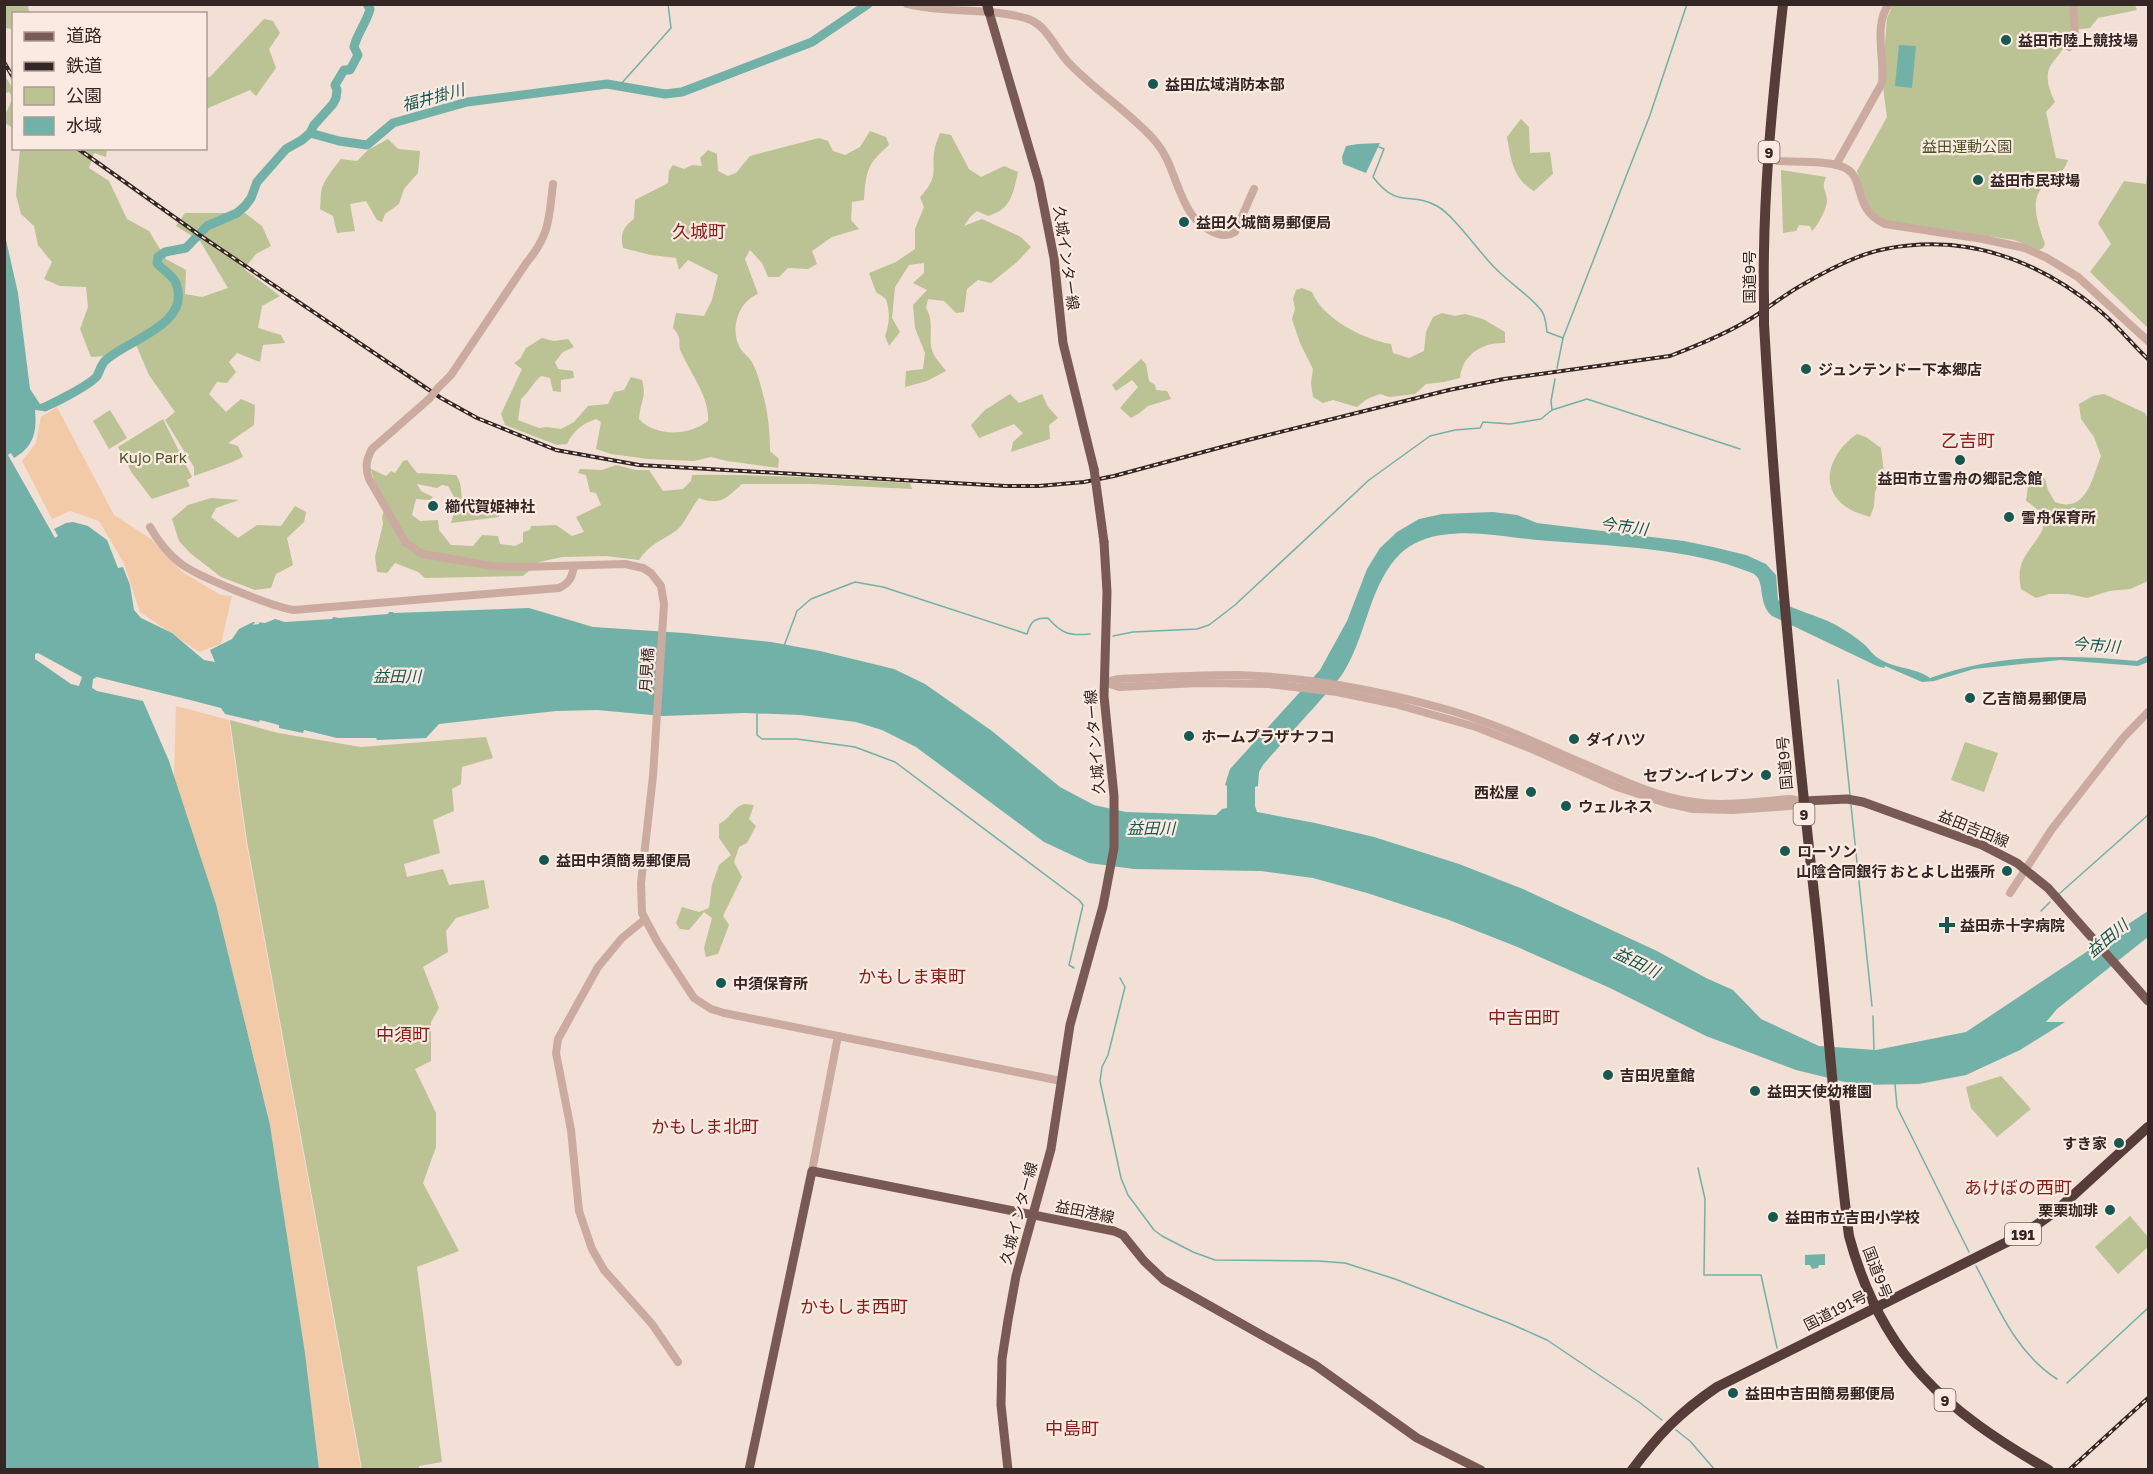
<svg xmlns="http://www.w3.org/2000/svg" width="2153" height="1474" font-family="'Golos Text','Noto Sans JP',sans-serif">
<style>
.green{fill:#bbc294}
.sand{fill:#f2caa7}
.water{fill:#72b1a8;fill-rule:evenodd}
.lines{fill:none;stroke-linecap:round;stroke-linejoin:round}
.stream{stroke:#72b1a8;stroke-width:1.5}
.river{stroke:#72b1a8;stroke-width:9}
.minor{stroke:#cbaba0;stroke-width:8}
.major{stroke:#785954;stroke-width:9}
.highway{stroke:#563d3a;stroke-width:10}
.rail-casing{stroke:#342624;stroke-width:4}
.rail{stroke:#faeae1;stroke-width:1.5;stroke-dasharray:4.5;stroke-linecap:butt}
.minor-bridge{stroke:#cbaba0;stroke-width:8}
.major-bridge{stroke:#785954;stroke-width:9}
.highway-bridge{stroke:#563d3a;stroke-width:10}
.poi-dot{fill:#175850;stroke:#faeae1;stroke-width:2}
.labels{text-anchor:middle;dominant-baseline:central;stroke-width:4.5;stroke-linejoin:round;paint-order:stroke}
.shield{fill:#faeae1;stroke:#6f615d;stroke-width:1.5}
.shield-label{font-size:14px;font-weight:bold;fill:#342624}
.poi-label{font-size:15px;font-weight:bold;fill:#342624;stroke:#faeae1;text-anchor:start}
.park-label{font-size:15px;fill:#4c5426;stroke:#faeae1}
.street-label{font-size:15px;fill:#342624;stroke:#faeae1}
.water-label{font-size:16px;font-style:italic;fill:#175850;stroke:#faeae1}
.quarter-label{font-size:18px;fill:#891c17;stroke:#faeae1}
</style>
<rect width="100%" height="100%" fill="#f2dfd5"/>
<g class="green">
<polygon points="4,5 28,5 29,13 14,14 13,29 5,28"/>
<path d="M1893 5H2135L2137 10 2098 18 2090 28 2072 30C2061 66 2035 60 2055 102L2046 112 2056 158 2068 160C2063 174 2056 176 2046 184 2027 198 2039 227 2045 244L2043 248 2039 250 2014 240 1888 221C1866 215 1863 190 1857 171L1887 117 1883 87 1885 69V42L1887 18Z"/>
<polygon points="264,19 273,21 280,33 269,49 276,68 256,96 250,90 206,109 206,79 211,76"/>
<polygon points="5,76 13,89 13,128 5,123 5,115 13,98 9,92 5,93"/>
<path d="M1521 119 1529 127 1530 153 1550 152 1553 174 1534 191C1513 179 1511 159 1507 137Z"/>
<path d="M870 131 886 137 889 145C867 164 866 171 864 200L852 202 851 220 859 229 832 237 812 251 817 264 808 269 788 268 779 277H768L762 263 750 250 745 259 758 294C739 301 730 328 739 346 742 353 750 357 753 364 757 372 760 382 762 391 768 411 770 431 770 451L779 459 778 468 727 461 711 457 694 461 648 459 611 454 596 449 601 422 596 419C582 424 574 430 567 444L557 445 505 425 501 414 522 369 514 363 520 359 526 348 542 338 554 341 568 339 574 347 563 352 555 362 558 369 573 371 574 378 561 380V392L553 391 550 378 541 376C533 383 529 392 521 399L518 420 539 428 547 427 561 429 574 422 588 406 608 404 614 392 624 390 631 377 642 380C647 399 640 401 639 419 655 437 689 436 708 421 710 398 691 374 682 354 676 342 684 340 673 328L676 313 704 316 712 300 718 275 688 260 679 270 676 258 651 255 623 248C620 234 623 227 634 219L635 200 668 183 669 171 673 165 684 169 692 165 702 166 700 158 708 150 717 154 718 171 728 176 736 173 750 156 819 138 828 141 833 151 845 155 860 147Z"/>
<path d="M940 133 951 135 969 169 981 177 1004 166 1018 172C1013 193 1012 209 988 216L977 211 970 217 964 226 982 219 1021 237 1031 247 1017 262 991 283 978 280 967 289 964 312 956 313 944 301 928 299 926 308C936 325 926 339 934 355 937 361 943 366 946 371L927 381 905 387 906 371 923 369 925 353 915 328 913 305 927 290 913 283 924 273V263L909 265 895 287 892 318 900 332 889 346 885 336C890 322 890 313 886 299L876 292 869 273 896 262 915 249V229L924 207 920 197C941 175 930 169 935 147 936 142 939 137 940 133Z"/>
<path d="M388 139 398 149 420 151 418 173 404 189 399 204 385 214 382 222 377 220 366 201 350 204 355 231 337 233 333 216 320 209C321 203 320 194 322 188 324 180 336 165 341 159L357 161 368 150Z"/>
<path d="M20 149H107L106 157 94 153 89 168 109 181 127 219 149 231 166 259 186 270 185 294 202 297 228 288 200 241 176 226 185 213H245L262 226 271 246 256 254 244 269 280 296 262 306 258 328 281 335 285 343 263 345 260 362 237 353 229 362 236 372 227 383 217 382 209 394 226 412 241 399 255 405 254 425 228 443 238 446 243 457C227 465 210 470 194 476V467L165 420 175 412 149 375 134 340 105 356 91 357 80 329 88 307 86 287 60 286 44 279 52 262 38 245 34 226 21 214 16 195Z"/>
<polygon points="2148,163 2148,328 2090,272 2111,244 2098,223 2124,181 2146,184"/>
<path d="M1781 170 1826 177C1821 189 1826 189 1827 200 1827 209 1818 225 1812 231L1810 226 1799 225 1796 231 1783 233Z"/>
<path d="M1302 288 1312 292C1323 319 1363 339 1391 344L1393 353 1409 358 1424 351 1426 332 1433 317 1442 313 1455 316 1465 314 1483 319 1505 332V343C1482 342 1462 355 1460 378L1444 382 1426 384 1415 394 1389 397 1380 394 1367 399 1357 407 1333 400 1323 403 1313 397 1311 383 1313 369 1300 343 1292 319 1295 309 1293 299 1296 290Z"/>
<polygon points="1141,359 1146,364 1149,381 1155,385 1156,390 1167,391 1171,399 1148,406 1138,414 1131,418 1120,408 1138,387 1132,380 1116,391 1112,385"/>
<polygon points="1010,394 1019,403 1042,394 1048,407 1058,418 1049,425 1050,439 1011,452 1013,442 1023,433 1014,424 979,438 971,425 985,410"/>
<path d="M2104 394 2145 413 2148 419V581L2130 589 2109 591 2087 598 2068 594H2049L2036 598 2021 589C2020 583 2019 576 2020 570 2025 541 2067 526 2026 501L2028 486 2035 472 2045 479 2048 490 2055 502C2086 514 2092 479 2101 456L2094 437 2081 419 2079 404 2093 396Z"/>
<polygon points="110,410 127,438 109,449 93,421"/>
<polygon points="163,419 192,477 187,480 190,486 152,499 132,473 118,447"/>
<path d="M1857 434 1866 437 1881 448 1884 472 1875 492 1874 506 1870 517C1860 514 1848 510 1840 502 1818 479 1835 449 1857 434Z"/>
<path d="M407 460 417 473 456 475C465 489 458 494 465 507L480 512 486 500H498L499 517 451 523 457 502 448 486 442 485 437 488 417 484 421 491 433 497 430 500 416 499 412 515 420 521 438 520 439 530 451 545 473 546 482 535 498 536 500 544 515 546 523 542V532L530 530 531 526 556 525 572 536 584 532 576 517 601 505 596 493 590 492 586 475 578 473 580 469 602 470 616 465 636 470H649L663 491 683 489 691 481 692 475C765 474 838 479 910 483L912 489 812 484H742C726 498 721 506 699 498 691 508 685 523 677 530 663 540 649 544 639 560L607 556 562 557 539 562 523 576 425 578 418 572 395 563 387 573 377 572 375 557 383 524 382 516 387 505 375 484 371 469 386 476 391 471 395 473 403 461Z"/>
<polygon points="211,498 239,500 216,508 211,517 238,538 257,525 281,526 295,506 306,512 304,522 287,538 293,565 276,574 271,588 255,590 221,577 190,553 179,541 172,519 188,505"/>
<polygon points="230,720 278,733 361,747 486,737 493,758 462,767 461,784 452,789 454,811 433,820 440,853 404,864 407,877 443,869 449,885 484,880 489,908 456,918 446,931 448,952 423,967 439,1008 431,1022 431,1061 415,1069 436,1113 436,1147 423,1183 459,1251 417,1267 442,1462 419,1466 419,1469 362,1469 247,841"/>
<polygon points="1965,742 1998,753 1984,792 1951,780"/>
<path d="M744 804 754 805 749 819 756 826 747 843 739 847 734 862 742 877 723 916 729 925 718 954 706 957 704 948 712 918 704 912 689 930 680 929 676 923 682 907 699 912 709 908 712 885 719 865 731 855 719 838V824C730 819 732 808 744 804Z"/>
<polygon points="2001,1076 2031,1109 1997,1137 1971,1108 1966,1087"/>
<polygon points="2130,1216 2148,1237 2148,1247 2118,1274 2095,1247"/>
</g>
<g class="sand">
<polygon points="57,407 114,515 151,539 182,572 221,595 232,596 221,644 199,652 140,612 124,563 99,521 70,511 52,519 22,461 36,443 41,417"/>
<polygon points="176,706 229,720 246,841 361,1469 319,1469 305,1353 270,1125 216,904 174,781"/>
</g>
<g class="water">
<polygon points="1899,45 1916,46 1912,88 1895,86"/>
<polygon points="1380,143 1366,173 1343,164 1342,157 1346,146 1358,144"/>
<path d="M4 231 18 293 30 389 40 404 54 400 56 404 42 411 35 410C37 431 34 447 14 458L11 453 8 455 55 538 58 536 54 529 66 523 73 522 88 526 107 540 118 568 123 567 130 585 134 610 141 618 172 633 204 660 215 662 210 650 232 639 239 629 253 622H255L253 625 259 624V622H256L265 623 275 619 285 622 332 619 333 617 339 618 388 614 389 612H393L394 613 529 608 593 627 684 633 771 642 820 651 894 669 925 684 992 731 1060 787 1094 805 1126 812 1216 815 1222 809 1227 808V786L1225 785 1230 769 1320 670 1347 621 1367 569 1380 548 1397 532 1419 519 1442 514 1493 512 1517 515 1537 523 1684 541 1713 547 1746 555 1766 564 1776 575 1778 600C1796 611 1816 615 1834 624 1845 630 1856 637 1865 645 1869 649 1873 655 1878 658 1894 669 1915 667 1930 678 1997 654 2067 654 2137 661L2148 655V662L2138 666 2060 660 1974 669 1934 681 1922 682 1885 666 1884 668 1877 666 1772 616C1756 602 1767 580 1752 573 1688 547 1606 546 1537 540 1505 537 1474 530 1442 535 1429 536 1410 544 1401 553 1370 583 1367 632 1346 668 1339 681 1327 692 1318 703 1299 724 1281 744 1263 765L1259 772 1258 786 1255 787V806L1257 812 1315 823 1374 837 1459 864 1523 889 1657 951 1706 978 1733 990 1761 1019 1819 1046 1876 1050 1966 1032 2148 911V937L2057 1009 2046 1022H2065L2020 1050 1966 1075 1919 1084 1857 1085 1796 1070 1706 1036 1610 988 1515 946 1449 920 1367 893 1313 878 1261 871 1134 869 1089 863 1044 842 916 747 882 730 856 722 801 715 745 713 663 716 597 710 556 711 439 724 426 738 377 740 376 738H337L304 730 303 733 279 728V725L260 720 259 722 225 714 221 708 190 700 97 677 93 679 92 688 97 691 143 701 169 761 216 904 270 1125 305 1353 319 1469H5ZM38 653 82 677 79 686 71 684 35 659V654Z"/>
<polygon points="1825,1254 1825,1265 1819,1265 1818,1268 1812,1269 1810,1265 1805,1265 1805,1255"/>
</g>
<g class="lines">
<g class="stream">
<polyline points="620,85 671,28 668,4"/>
<path d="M1379 147 1384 149 1373 177C1398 210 1411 191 1437 206 1455 216 1480 254 1497 270 1511 284 1529 295 1541 310 1546 316 1546 325 1547 332L1563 338"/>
<polyline points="1557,368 1563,338 1650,115 1687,4"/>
<polyline points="1552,410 1551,401 1555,379"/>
<polyline points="1113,636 1133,632 1197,629 1209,625 1235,605 1369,480 1430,436 1455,430 1480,428 1483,422 1510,424 1541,419 1552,410 1587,399 1740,449"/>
<path d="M784 646 797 611 811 599 855 582 883 587 1027 634C1031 621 1034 618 1048 618 1062 634 1069 636 1090 634"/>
<polyline points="1838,680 1850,795"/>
<polyline points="757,714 757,735 762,739 797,739 855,747 895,762 1079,900 1083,905 1070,961 1069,965 1074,968"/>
<polyline points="1851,805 1872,1006"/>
<polyline points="2059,894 2148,815"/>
<polyline points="2041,911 2050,902"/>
<polyline points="1120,978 1125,987 1108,1055 1102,1067 1100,1081 1121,1178 1128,1195 1154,1230 1162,1236 1193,1252 1215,1260 1318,1261 1345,1263 1395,1279 1511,1324 1547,1340 1639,1402 1662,1420"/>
<polyline points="1873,1016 1874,1051"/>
<polyline points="1895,1084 1897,1107 1969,1252"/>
<polyline points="1698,1168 1705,1199 1704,1275 1761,1275 1777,1348"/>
<path d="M1976 1266C1998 1307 2016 1353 2057 1379"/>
<polyline points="2067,1383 2148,1308"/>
<polyline points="1676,1430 1690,1441 1715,1470"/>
</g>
<g class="river">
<polyline points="310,133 339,141 367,145 393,123 467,102 607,84 665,94 682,92 812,42 868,4"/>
<path d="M45 407C56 402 90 385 97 376 100 371 101 364 106 360 127 340 192 325 176 283 172 274 162 270 157 263L158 257 165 252 186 248 207 226 237 213 245 206 251 198 257 182 264 174 286 149 302 140 310 133 314 125 333 104 336 98 337 90 335 85 344 70H350L358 55 354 47C357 33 367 22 370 9L367 4"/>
</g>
<g class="minor">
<path d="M907 4C946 14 986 7 1025 18 1046 23 1054 47 1068 62 1095 91 1130 112 1156 142 1174 164 1176 193 1192 215 1201 227 1221 241 1235 232L1254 189"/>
<polyline points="2069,47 2075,35 2073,4"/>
<path d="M1769 157 1778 161C1795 162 1833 160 1847 169 1865 180 1853 210 1885 224L1983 239 2025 248 2047 258 2078 277 2148 341"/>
<path d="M1836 165 1882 83C1885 59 1873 25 1889 4"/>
<path d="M438 388 451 375 527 262C550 235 549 217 553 184"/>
<path d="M429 399 372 449C366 460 365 467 369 479L406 543 423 554 492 566 520 567 625 564 643 568 651 573 661 586 664 604 653 776 641 883 642 913 658 943 694 998 711 1009 724 1013 1061 1081"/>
<path d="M150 527C158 541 167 553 180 563 196 576 273 607 294 610L559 588C570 583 572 577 574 566"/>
<polyline points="1104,682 1119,687 1199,683 1269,684 1337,692 1395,704 1476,727 1532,749 1617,787 1666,803 1693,809 1733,810 1790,806 1803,801"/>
<path d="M1106 682 1119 679C1159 677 1198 675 1237 675 1310 677 1383 691 1452 711 1499 725 1543 746 1587 765 1621 780 1657 797 1694 802 1725 807 1758 801 1790 799L1801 801"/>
<polyline points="2010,893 2052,829 2123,738 2148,712"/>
<polyline points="644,920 622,938 598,967 558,1039 556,1053 571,1130 579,1211 592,1249 604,1270 652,1324 678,1362"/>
<polyline points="812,1171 838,1036"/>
</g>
<g class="major">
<polyline points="989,12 1039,182 1054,258 1063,343 1094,469"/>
<polyline points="1803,801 1847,799 1863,802 1982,845 2017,863 2048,888 2148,1001"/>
<polyline points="749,1470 812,1171 1114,1231 1123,1235 1144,1261 1164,1280 1315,1365 1417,1438 1481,1470"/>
<polyline points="1008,1470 1001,1405 1002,1359 1008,1320 1016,1276 1051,1149 1070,1025 1103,906 1114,848 1114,796 1104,696 1107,592 1104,542"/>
</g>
<g class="highway">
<polyline points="987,4 989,12"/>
<path d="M1764 301C1762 202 1772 103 1783 4"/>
<path d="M1764 324C1775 520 1794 716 1816 911 1828 1019 1835 1128 1849 1236 1881 1355 1945 1411 2049 1470"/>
<path d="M1632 1470C1658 1435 1680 1412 1717 1387L2025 1233 2056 1211 2148 1127"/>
</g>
<defs>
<g id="rail">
<polyline points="4,62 14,79"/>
<path d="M77 148 198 234 441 398 477 418 556 450 639 465 1006 486H1039L1084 482 1114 476 1248 440 1449 390 1504 379 1670 356C1696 346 1721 336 1745 322 1765 311 1782 296 1802 285 1826 271 1857 254 1885 249 1966 233 2038 260 2100 311 2118 326 2132 344 2148 359"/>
<polyline points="2069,1470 2148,1398"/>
</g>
</defs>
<use href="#rail" class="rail-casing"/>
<use href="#rail" class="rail"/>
<polyline class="minor-bridge" points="429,399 438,388"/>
<polyline class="major-bridge" points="1094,469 1104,542"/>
<polyline class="highway-bridge" points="1764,301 1764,324"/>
</g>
<g class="poi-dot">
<circle cx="2006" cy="40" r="6"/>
<circle cx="1153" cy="84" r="6"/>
<circle cx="1978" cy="180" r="6"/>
<circle cx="1184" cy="222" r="6"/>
<circle cx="1806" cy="369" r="6"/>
<circle cx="1960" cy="460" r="6"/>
<circle cx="433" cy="506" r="6"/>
<circle cx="2009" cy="517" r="6"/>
<circle cx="1970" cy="698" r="6"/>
<circle cx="1189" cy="736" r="6"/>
<circle cx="1574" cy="739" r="6"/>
<circle cx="1766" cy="775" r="6"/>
<circle cx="1531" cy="792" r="6"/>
<circle cx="1566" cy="806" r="6"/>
<circle cx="1785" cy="851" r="6"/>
<circle cx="544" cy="860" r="6"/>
<circle cx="2007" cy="871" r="6"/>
<path d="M1944 916h6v6h6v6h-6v6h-6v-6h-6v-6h6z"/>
<circle cx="721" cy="983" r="6"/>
<circle cx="1608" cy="1075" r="6"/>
<circle cx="1755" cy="1091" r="6"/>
<circle cx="2119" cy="1143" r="6"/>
<circle cx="2110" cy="1210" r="6"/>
<circle cx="1773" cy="1217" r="6"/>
<circle cx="1733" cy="1393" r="6"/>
</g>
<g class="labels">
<g class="shield">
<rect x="1758.5" y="141" width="21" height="22" rx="4.5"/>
<rect x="1793.5" y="803" width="21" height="22" rx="4.5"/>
<rect x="2005" y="1223" width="36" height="22" rx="4.5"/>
<rect x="1934.5" y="1389" width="21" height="22" rx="4.5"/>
</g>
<g class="shield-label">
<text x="1769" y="152">9</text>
<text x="1804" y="814">9</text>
<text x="2023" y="1234">191</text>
<text x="1945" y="1400">9</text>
</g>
<g class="poi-label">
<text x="2018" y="40">益田市陸上競技場</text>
<text x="1165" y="84">益田広域消防本部</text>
<text x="1990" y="180">益田市民球場</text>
<text x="1196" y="222">益田久城簡易郵便局</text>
<text x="1818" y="369">ジュンテンドー下本郷店</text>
<text x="1960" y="478" text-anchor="middle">益田市立雪舟の郷記念館</text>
<text x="445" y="506">櫛代賀姫神社</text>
<text x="2021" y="517">雪舟保育所</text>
<text x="1982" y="698">乙吉簡易郵便局</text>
<text x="1201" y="736">ホームプラザナフコ</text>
<text x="1586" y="739">ダイハツ</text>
<text x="1754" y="775" text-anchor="end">セブン-イレブン</text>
<text x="1519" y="792" text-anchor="end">西松屋</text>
<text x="1578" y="806">ウェルネス</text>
<text x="1797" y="851">ローソン</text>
<text x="556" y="860">益田中須簡易郵便局</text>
<text x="1995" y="871" text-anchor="end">山陰合同銀行 おとよし出張所</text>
<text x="1960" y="925">益田赤十字病院</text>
<text x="733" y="983">中須保育所</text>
<text x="1620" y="1075">吉田児童館</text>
<text x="1767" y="1091">益田天使幼稚園</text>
<text x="2107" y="1143" text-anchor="end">すき家</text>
<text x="2098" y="1210" text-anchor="end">栗栗珈琲</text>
<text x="1785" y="1217">益田市立吉田小学校</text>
<text x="1745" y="1393">益田中吉田簡易郵便局</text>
</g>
<g class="park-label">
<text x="1967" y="146">益田運動公園</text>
<text x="153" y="457">Kujo Park</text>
</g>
<g class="street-label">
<text transform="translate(1067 258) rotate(82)">久城インター線</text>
<text transform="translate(1749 277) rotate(-90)">国道9号</text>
<text transform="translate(646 670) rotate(-86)">月見橋</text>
<text transform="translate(1094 742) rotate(-95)">久城インター線</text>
<text transform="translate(1784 763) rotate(-95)">国道9号</text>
<text transform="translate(1974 828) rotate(22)">益田吉田線</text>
<text transform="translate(1085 1211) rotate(12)">益田港線</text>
<text transform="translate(1018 1213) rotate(-75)">久城インター線</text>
<text transform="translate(1878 1272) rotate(69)">国道9号</text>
<text transform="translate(1835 1310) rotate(-27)">国道191号</text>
</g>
<g class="water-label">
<text transform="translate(433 97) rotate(-15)">福井掛川</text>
<text transform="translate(1624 526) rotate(7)">今市川</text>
<text transform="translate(2096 645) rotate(4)">今市川</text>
<text x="397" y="676">益田川</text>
<text x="1151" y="828">益田川</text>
<text transform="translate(2107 938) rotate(-40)">益田川</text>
<text transform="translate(1637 962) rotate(26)">益田川</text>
</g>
<g class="quarter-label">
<text x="699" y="231">久城町</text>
<text x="1968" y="440">乙吉町</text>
<text x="912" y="976">かもしま東町</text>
<text x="1524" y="1017">中吉田町</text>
<text x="403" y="1034">中須町</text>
<text x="705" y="1126">かもしま北町</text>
<text x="2018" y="1187">あけぼの西町</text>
<text x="854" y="1306">かもしま西町</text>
<text x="1072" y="1428">中島町</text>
</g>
</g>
<rect width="2153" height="1474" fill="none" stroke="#342624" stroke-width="12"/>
<rect x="12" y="12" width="195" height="138" fill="#faeae1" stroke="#ab9c95" stroke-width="1.5"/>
<rect x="24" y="32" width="30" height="9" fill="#785954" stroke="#ab9c95" stroke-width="1.5"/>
<text x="66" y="42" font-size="18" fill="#342624">道路</text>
<rect x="24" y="62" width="30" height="9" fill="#342624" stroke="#ab9c95" stroke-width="1.5"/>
<text x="66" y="72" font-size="18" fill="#342624">鉄道</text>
<rect x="24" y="87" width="30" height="18" fill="#bbc294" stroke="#ab9c95" stroke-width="1.5"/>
<text x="66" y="102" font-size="18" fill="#342624">公園</text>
<rect x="24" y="117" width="30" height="18" fill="#72b1a8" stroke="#ab9c95" stroke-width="1.5"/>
<text x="66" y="132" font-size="18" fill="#342624">水域</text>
</svg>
